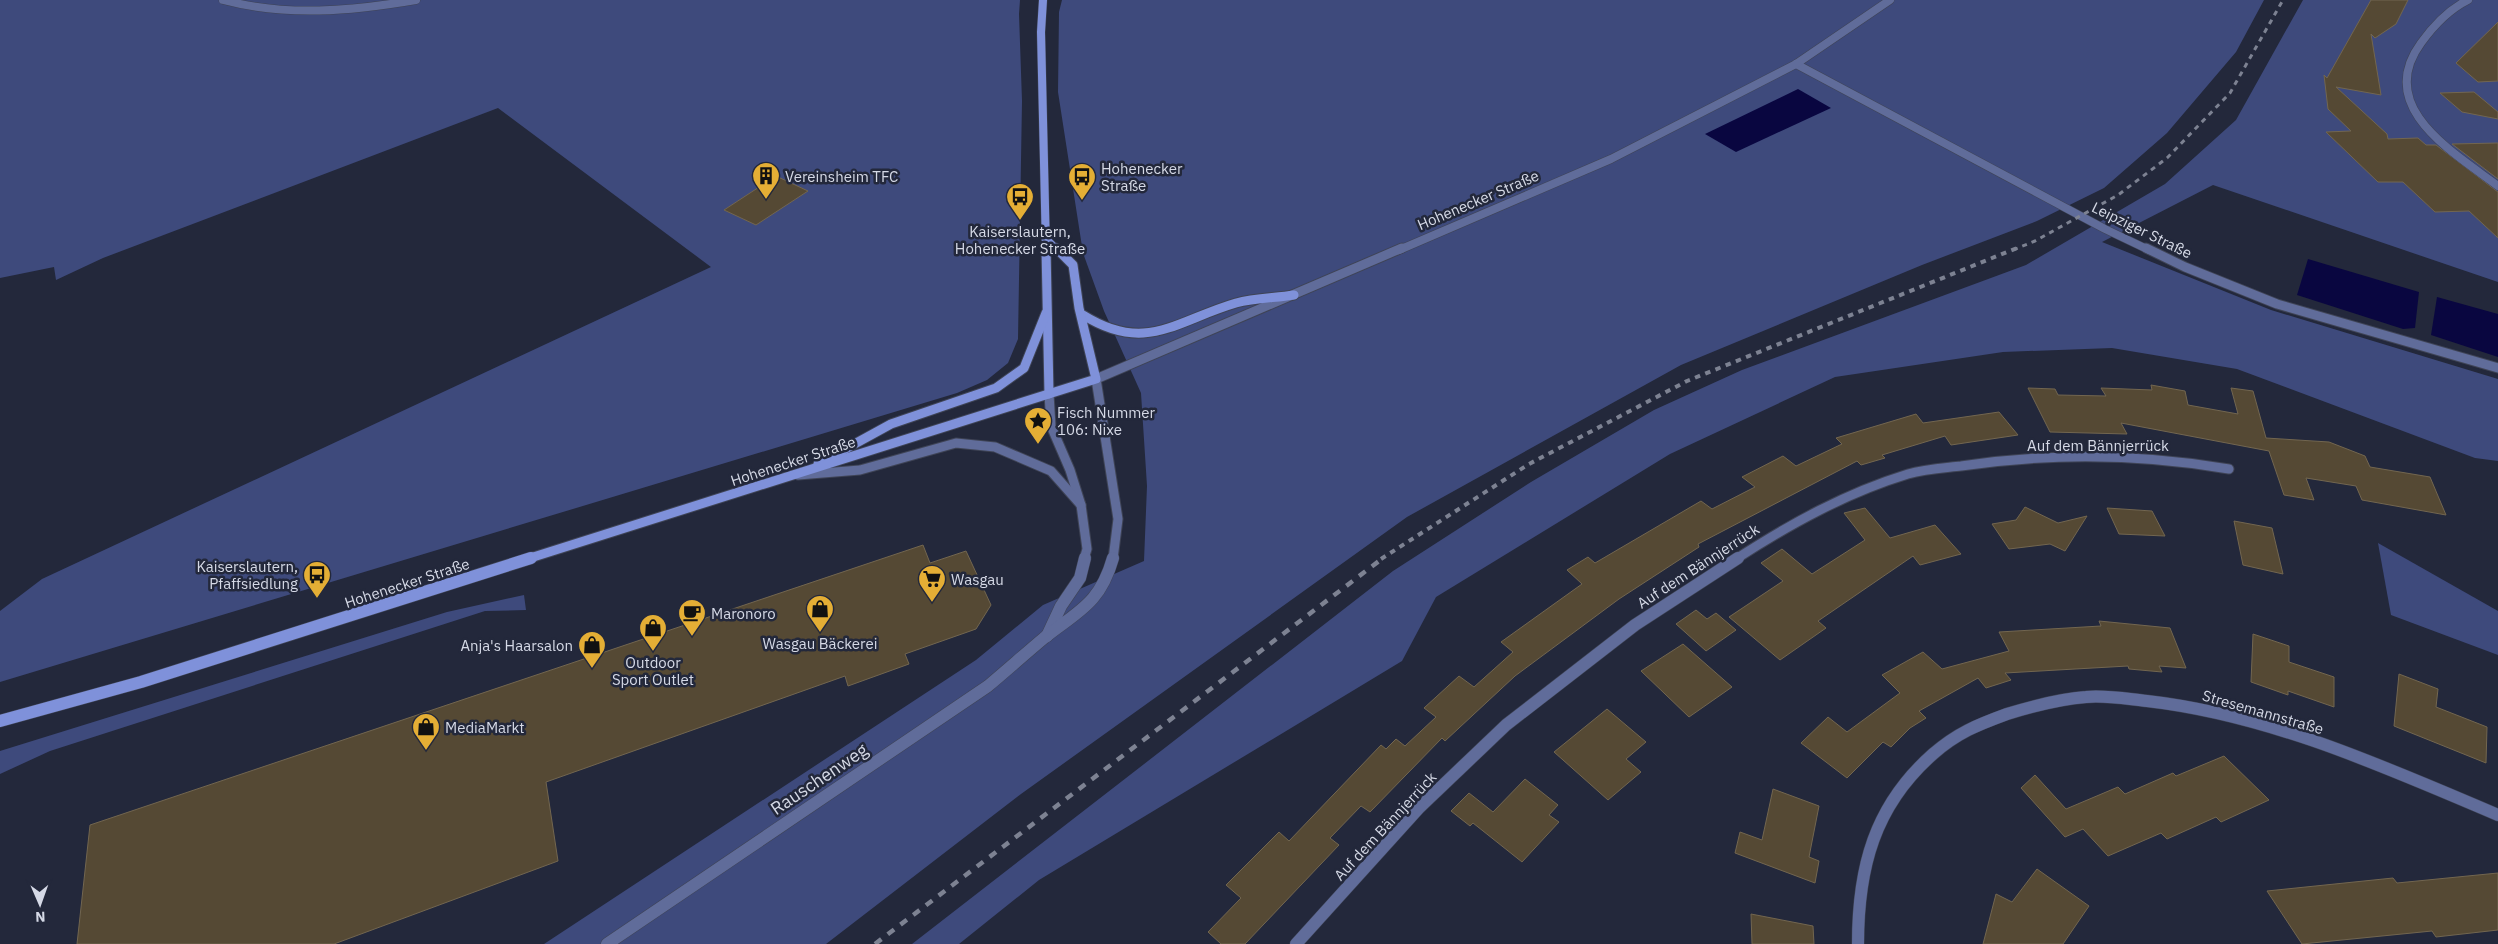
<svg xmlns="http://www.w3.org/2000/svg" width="2498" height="944" font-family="'IBM Plex Sans',sans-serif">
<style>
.green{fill:#3e4a7c}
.water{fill:#090640}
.building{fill:#554934;stroke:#726650}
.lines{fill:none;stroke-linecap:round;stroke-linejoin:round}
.minor-far2-casing{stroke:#3f4456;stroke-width:9}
.minor-far1-casing{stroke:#3f4456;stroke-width:11}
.minor-casing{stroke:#3f4456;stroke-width:13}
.tertiary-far2-casing{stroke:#3f4456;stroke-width:9}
.tertiary-far1-casing{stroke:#3f4456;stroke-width:11}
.tertiary-casing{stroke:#3f4456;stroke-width:13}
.secondary-far2-casing{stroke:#3f4456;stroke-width:9}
.secondary-far1-casing{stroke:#3f4456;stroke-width:11}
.secondary-casing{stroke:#3f4456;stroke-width:13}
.minor-far2{stroke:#606c9a;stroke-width:8}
.minor-far1{stroke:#606c9a;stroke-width:9}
.minor{stroke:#606c9a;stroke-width:12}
.tertiary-far2{stroke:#606c9a;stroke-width:8}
.tertiary-far1{stroke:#606c9a;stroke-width:9}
.tertiary{stroke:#606c9a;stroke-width:12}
.secondary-far2{stroke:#7f91da;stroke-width:8}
.secondary-far1{stroke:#7f91da;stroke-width:9}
.secondary{stroke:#7f91da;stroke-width:12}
.rail-far2{stroke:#7d8292;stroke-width:3;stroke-dasharray:5 5;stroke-linecap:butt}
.rail-far1{stroke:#7d8292;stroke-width:4;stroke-dasharray:5.5 5.5;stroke-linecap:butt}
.rail{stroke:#7d8292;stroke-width:4.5;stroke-dasharray:8 8;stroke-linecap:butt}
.labels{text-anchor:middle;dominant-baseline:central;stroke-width:5;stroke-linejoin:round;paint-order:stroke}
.poi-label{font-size:15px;fill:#d5d9e6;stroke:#23283b;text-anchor:start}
.street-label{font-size:15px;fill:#d5d9e6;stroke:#23283b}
.near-street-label{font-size:18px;fill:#d5d9e6;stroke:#23283b}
</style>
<rect width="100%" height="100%" fill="#23283b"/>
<g class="green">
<polygon points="0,0 1020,0 1019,14 1022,101 1018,339 1008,363 987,380 957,393 0,682 0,611 42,579 711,267 498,108 103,258 56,280 54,267 0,278"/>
<polygon points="1062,0 2264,0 2236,52 2167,133 2104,188 2037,221 1922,265 1681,365 1407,517 1021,794 826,944 544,944 976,660 1043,605 1144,561 1147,486 1141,393 1104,311 1083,253 1058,92 1059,12"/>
<polygon points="2303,0 2498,0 2498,282 2213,185 2102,242 2271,310 2498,379 2498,461 2475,458 2237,369 2112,348 2003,352 1835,377 1670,454 1436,597 1402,661 1039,880 959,944 912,944 1393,571 1531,482 1654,410 1742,370 2026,265 2165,184 2236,120"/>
<polygon points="2378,543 2498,611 2498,655 2391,615"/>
<polygon points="524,595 526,610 485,611 50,751 0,774 0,751 447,612"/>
</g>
<g class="water">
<polygon points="1798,89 1831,108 1736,152 1705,134"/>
<polygon points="2308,259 2419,292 2415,328 2403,329 2297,295"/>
<polygon points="2437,297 2498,314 2498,357 2431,335"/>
</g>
<g class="building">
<polygon points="2371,0 2408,0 2396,24 2375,38 2371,34 2381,95 2336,87 2387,134 2388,139 2418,138 2426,145 2436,145 2498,192 2498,238 2469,211 2435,212 2403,182 2378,182 2326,132 2351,131 2328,109 2324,75 2327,78"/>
<polygon points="2498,22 2498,81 2478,82 2456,63"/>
<polygon points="2474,92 2498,112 2498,119 2462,112 2440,93"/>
<polygon points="2498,143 2498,179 2452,144"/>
<polygon points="776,176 808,191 756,225 724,210"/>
<polygon points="2151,385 2185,391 2188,405 2238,414 2231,388 2253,391 2266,438 2329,442 2365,456 2370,467 2430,477 2446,515 2362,500 2356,486 2306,478 2314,500 2284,495 2269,451 2121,423 2127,434 2050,432 2028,388 2055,389 2058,395 2106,396 2101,388 2152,390"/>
<polygon points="1999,412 2018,435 1951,445 1945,436 1882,455 1885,458 1861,465 1857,461 1698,544 1699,547 1619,599 1515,676 1445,741 1442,738 1370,812 1361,806 1330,838 1339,845 1245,944 1221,944 1208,932 1241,898 1226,885 1279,832 1289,841 1381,745 1386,749 1396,739 1405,746 1436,717 1424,708 1459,676 1474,687 1513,652 1501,642 1582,584 1567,570 1588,557 1595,563 1701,501 1712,509 1755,487 1742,477 1783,456 1796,466 1842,444 1836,438 1916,414 1923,423"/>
<polygon points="2025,507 2058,523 2087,516 2065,551 2050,544 2009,549 1992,524 2016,520"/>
<polygon points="1865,508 1890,538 1935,525 1961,554 1920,565 1913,556 1818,621 1826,628 1780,660 1729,617 1783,581 1761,563 1782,549 1812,574 1865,540 1844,513"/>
<polygon points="2107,508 2152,511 2165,536 2119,534"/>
<polygon points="2234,521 2272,528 2283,574 2243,565"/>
<polygon points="923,545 930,563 966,551 991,605 976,629 905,654 909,664 848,686 845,676 546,782 558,861 334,944 77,944 90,825"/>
<polygon points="1696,610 1707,619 1716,613 1736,630 1706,651 1676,624"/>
<polygon points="2099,621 2170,628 2186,668 2159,666 2162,672 2129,669 2128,666 2005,673 2011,680 1986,688 1978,678 1919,711 1926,718 1910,728 1891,747 1883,742 1847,778 1801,743 1828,717 1847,732 1900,693 1882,675 1923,652 1942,669 2009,651 1999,632 2101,626"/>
<polygon points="2253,634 2289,646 2289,662 2334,677 2334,707 2288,691 2288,695 2251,682"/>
<polygon points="1683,644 1732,687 1689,717 1641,671"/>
<polygon points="2399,674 2438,689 2436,707 2487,727 2486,763 2394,726"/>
<polygon points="1607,709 1646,742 1626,759 1641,772 1608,800 1554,752"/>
<polygon points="2224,756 2269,800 2221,822 2216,817 2167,839 2161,833 2108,856 2083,829 2065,837 2021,788 2035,775 2066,809 2118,787 2125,794 2173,773 2176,776"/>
<polygon points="1525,779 1558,805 1549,815 1559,822 1522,862 1473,823 1470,826 1451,811 1469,793 1493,812"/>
<polygon points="1773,789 1819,806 1809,857 1819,861 1815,883 1735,853 1740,832 1762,840"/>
<polygon points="2037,869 2089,906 2063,944 1983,944 1996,894 2012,902"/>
<polygon points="2498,873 2498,930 2436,937 2432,931 2302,944 2267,891 2393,878 2397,883"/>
<polygon points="1751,914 1813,926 1814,944 1752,944"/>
</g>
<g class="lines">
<defs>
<g id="minor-far2">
<path d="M2468 0C2448 10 2434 25 2421 43 2374 107 2453 152 2498 186"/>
<polyline points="1796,64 2105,229 2149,250"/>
</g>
<g id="minor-far1">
<polyline points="2146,248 2185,267 2277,304 2498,368"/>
<path d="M1736 559C1790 524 1846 493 1908 474 1925 469 1944 468 1961 466 2049 453 2141 454 2229 469"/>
</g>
<g id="minor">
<polyline points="1296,944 1419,808 1506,725 1635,625 1738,558"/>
<path d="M1858 944C1858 868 1874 806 1933 754 1957 733 1977 725 2007 714 2033 706 2059 699 2086 697 2106 695 2127 699 2147 701 2270 715 2385 767 2498 815"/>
</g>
<g id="tertiary-far2">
<path d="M223 0C287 17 351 11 416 0"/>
<polyline points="1399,250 1611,159 1796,64 1890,0"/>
</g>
<g id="tertiary-far1">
<polyline points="1049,394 1051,426 1070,470 1081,505 1087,549 1084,559"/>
<polyline points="798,475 860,470 956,443 995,447 1051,471 1081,505"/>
<polyline points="1113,559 1118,519 1096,379 1402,248"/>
</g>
<g id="tertiary">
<polyline points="1047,636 1061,606 1080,578 1085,558"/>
<path d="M607 944 988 686C1007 670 1025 654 1044 638 1078 611 1100 604 1113 558"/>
</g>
<g id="secondary-far2">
<polyline points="1043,0 1041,32 1046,250"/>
<polyline points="1046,239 1057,250"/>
</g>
<g id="secondary-far1">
<polyline points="1046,248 1049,394"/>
<path d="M1083 315C1146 354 1175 321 1236 303 1255 298 1275 298 1294 295"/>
<polyline points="818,464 891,424 996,388 1024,368 1046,313"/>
<polyline points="527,559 1096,379 1079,308 1073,265 1056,248"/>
</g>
<polyline id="secondary" points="0,721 141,682 531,558"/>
</defs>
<use href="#minor-far2" class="minor-far2-casing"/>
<use href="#minor-far1" class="minor-far1-casing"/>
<use href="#minor" class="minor-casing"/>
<use href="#tertiary-far2" class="tertiary-far2-casing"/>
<use href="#tertiary-far1" class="tertiary-far1-casing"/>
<use href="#tertiary" class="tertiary-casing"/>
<use href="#secondary-far2" class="secondary-far2-casing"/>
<use href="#secondary-far1" class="secondary-far1-casing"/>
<use href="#secondary" class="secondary-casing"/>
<use href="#minor-far2" class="minor-far2"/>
<use href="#minor-far1" class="minor-far1"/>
<use href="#minor" class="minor"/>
<use href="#tertiary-far2" class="tertiary-far2"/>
<use href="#tertiary-far1" class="tertiary-far1"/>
<use href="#tertiary" class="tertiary"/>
<use href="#secondary-far2" class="secondary-far2"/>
<use href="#secondary-far1" class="secondary-far1"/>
<use href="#secondary" class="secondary"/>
<polyline class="rail-far2" points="2013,250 2035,241 2118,195 2167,158 2230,93 2283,0"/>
<polyline class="rail-far1" points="1381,559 1529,464 1687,381 2017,248"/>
<polyline class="rail" points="875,944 1383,558"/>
</g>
<defs>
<symbol id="building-pin" viewBox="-11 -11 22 30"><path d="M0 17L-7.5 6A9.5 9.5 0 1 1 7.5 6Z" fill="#e4ae35" stroke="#23283b"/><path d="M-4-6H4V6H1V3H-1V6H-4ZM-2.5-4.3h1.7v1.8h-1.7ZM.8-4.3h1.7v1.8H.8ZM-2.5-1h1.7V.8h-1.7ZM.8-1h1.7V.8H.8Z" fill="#111"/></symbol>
<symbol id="bus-pin" viewBox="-11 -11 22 30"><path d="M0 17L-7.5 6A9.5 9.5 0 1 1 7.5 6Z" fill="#e4ae35" stroke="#23283b"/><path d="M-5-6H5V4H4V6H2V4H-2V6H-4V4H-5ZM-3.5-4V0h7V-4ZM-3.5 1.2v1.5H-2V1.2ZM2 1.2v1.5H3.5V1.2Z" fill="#111"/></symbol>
<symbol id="sight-pin" viewBox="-11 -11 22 30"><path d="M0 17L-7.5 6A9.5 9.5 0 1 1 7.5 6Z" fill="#e4ae35" stroke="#23283b"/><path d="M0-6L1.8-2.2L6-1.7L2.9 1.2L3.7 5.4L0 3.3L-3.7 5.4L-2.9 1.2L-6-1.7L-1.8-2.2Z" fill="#111"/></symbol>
<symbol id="supermarket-pin" viewBox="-11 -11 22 30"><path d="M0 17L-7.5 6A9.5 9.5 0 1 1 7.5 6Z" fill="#e4ae35" stroke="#23283b"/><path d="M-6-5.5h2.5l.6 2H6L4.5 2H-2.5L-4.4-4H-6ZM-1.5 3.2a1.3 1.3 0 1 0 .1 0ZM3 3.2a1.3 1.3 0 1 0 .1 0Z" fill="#111"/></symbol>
<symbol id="shop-pin" viewBox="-11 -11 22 30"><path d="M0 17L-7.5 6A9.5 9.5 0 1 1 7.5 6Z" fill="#e4ae35" stroke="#23283b"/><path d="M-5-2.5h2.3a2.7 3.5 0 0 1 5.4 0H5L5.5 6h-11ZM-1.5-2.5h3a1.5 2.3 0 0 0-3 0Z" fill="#111"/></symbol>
<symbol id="cafe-pin" viewBox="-11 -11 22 30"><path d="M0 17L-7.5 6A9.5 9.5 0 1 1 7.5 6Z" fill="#e4ae35" stroke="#23283b"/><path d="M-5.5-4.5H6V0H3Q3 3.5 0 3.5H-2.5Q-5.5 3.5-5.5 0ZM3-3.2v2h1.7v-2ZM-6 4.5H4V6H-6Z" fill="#111"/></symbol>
</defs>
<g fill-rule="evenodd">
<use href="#building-pin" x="750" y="160" width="32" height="43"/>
<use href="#bus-pin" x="1066" y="161" width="32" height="43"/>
<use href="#bus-pin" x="1004" y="181" width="32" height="43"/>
<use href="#sight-pin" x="1022" y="405" width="32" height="43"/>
<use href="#bus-pin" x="301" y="559" width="32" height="43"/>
<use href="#supermarket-pin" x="916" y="563" width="32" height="43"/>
<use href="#shop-pin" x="804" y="593" width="32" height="43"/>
<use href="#cafe-pin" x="676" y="597" width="32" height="43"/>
<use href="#shop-pin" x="637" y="612" width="32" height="43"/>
<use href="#shop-pin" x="576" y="629" width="32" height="43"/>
<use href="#shop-pin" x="410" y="711" width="32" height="43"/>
</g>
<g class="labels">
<g class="poi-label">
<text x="1101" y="168">Hohenecker<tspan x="1101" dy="17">Straße</tspan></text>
<text x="785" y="176">Vereinsheim TFC</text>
<text x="1020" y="231" text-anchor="middle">Kaiserslautern,<tspan x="1020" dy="17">Hohenecker Straße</tspan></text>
<text x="1057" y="412">Fisch Nummer<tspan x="1057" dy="17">106: Nixe</tspan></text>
<text x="298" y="566" text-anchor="end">Kaiserslautern,<tspan x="298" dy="17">Pfaffsiedlung</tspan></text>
<text x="951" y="579">Wasgau</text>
<text x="711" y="613">Maronoro</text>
<text x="820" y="643" text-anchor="middle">Wasgau Bäckerei</text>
<text x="573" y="645" text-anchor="end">Anja's Haarsalon</text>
<text x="653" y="662" text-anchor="middle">Outdoor<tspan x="653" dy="17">Sport Outlet</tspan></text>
<text x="445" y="727">MediaMarkt</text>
</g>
<g class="street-label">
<text transform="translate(1478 200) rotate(-23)">Hohenecker Straße</text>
<text transform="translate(2142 230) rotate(26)">Leipziger Straße</text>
<text x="2098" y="445">Auf dem Bännjerrück</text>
<text transform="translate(793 461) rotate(-18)">Hohenecker Straße</text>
<text transform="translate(1698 566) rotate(-33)">Auf dem Bännjerrück</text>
<text transform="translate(407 583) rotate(-18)">Hohenecker Straße</text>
<text transform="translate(2263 712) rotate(16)">Stresemannstraße</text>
<text transform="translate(1385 826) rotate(-47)">Auf dem Bännjerrück</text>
</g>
<g class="near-street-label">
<text transform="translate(819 779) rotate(-34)">Rauschenweg</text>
</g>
</g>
<g transform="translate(40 904) rotate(178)" stroke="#23283b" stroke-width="4" paint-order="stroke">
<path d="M0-4L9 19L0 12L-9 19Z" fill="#d5d9e6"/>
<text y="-8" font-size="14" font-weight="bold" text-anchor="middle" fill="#d5d9e6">N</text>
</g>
</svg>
